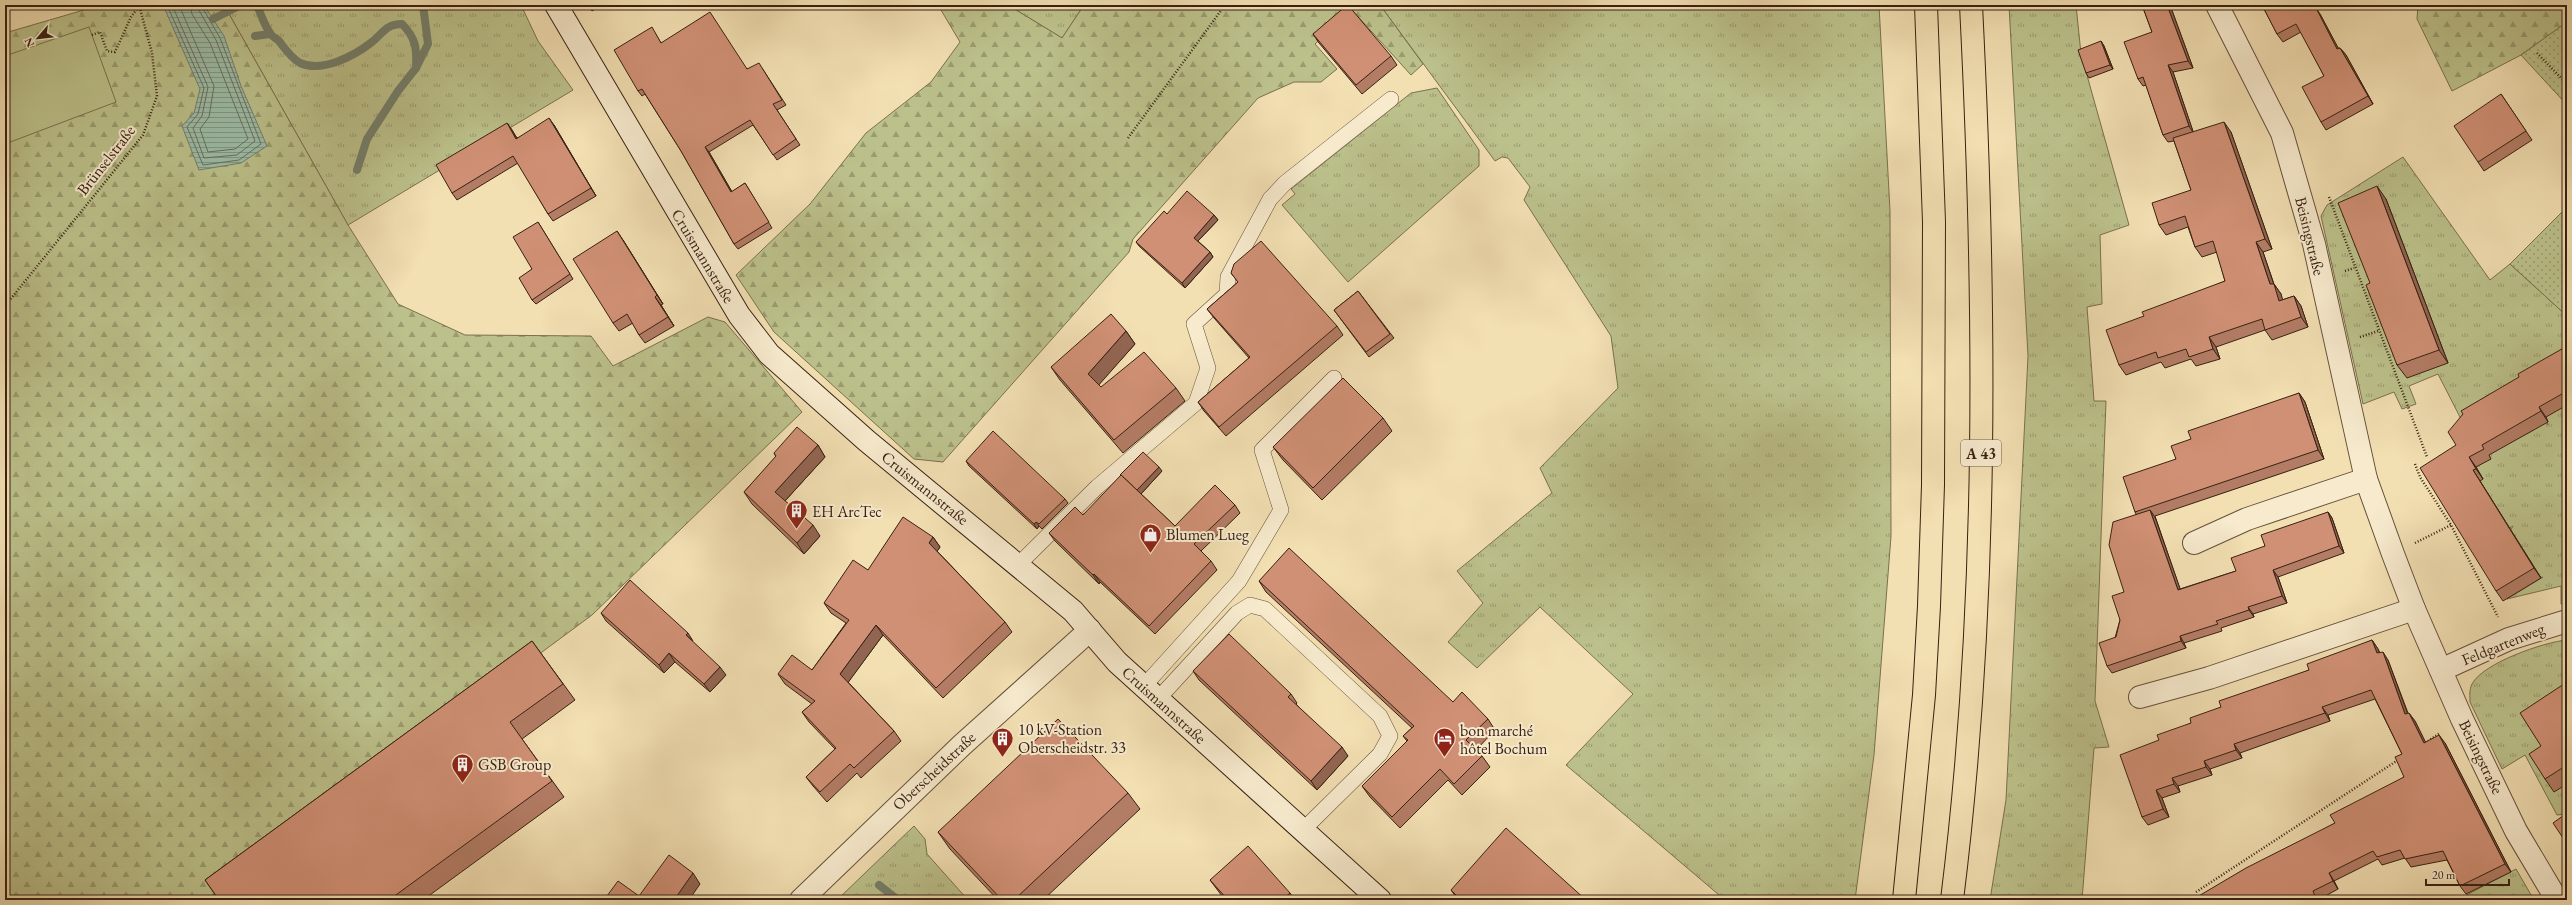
<svg xmlns="http://www.w3.org/2000/svg" width="2572" height="905" font-family="'EB Garamond',serif">
<style>
.grass{fill:url(#grass-tufts);stroke:#7a714e}
.forest{fill:url(#forest-firs);stroke:#7a714e}
.garden{fill:url(#garden-dots);stroke:#7a714e}
.pitch{fill:#bcc18b;stroke:#7a714e}
.water{fill:url(#water-rules);stroke:#747f6c}
.lines{fill:none;stroke-linecap:round;stroke-linejoin:round}
.shore{stroke:#6a6f5d;stroke-width:1}
.stream{stroke:#747f6c;stroke-width:8}
.lane-casing{stroke:#66503a;stroke-width:16}
.street-casing{stroke:#66503a;stroke-width:24}
.secondary-casing{stroke:#382112;stroke-width:24}
.highway-casing{stroke:#382112;stroke-width:24}
.path{stroke:#382112;stroke-width:2.5;stroke-dasharray:1 2;stroke-linecap:butt}
.lane{stroke:#f7eacd;stroke-width:15}
.street{stroke:#f7eacd;stroke-width:22}
.secondary{stroke:#f7eacd;stroke-width:22}
.highway{stroke:#f2dfb2;stroke-width:22}
.wall{fill:#b37c65;stroke:#382112}
.shaded-wall{fill:#926552;stroke:#382112}
.building{fill:#d09075;stroke:#382112}
.labels{text-anchor:middle;dominant-baseline:central;stroke-width:4;stroke-linejoin:round;paint-order:stroke}
.shield{fill:#f7eacd;stroke:#715d4a;stroke-width:1}
.shield-label{font-size:15px;font-weight:bold;fill:#382112}
.street-label{font-size:16px;fill:#382112;stroke:#f7eacd}
.poi-label{font-size:16px;fill:#382112;stroke:#f7eacd;text-anchor:start}
</style>
<defs>
<pattern id="grass-tufts" width="24" height="20" patternUnits="userSpaceOnUse"><rect width="24" height="20" fill="#bcc18b"/><path d="M3 7l-1-3M5 7V3M7 7l1-3M15 17l-1-3M17 17v-4M19 17l1-3" fill="none" stroke="#9a9c70"/></pattern>
<pattern id="forest-firs" width="22" height="20" patternUnits="userSpaceOnUse"><rect width="22" height="20" fill="#bcc18b"/><path d="M5 1l3.5 6h-7zM16 11l3.5 6h-7z" fill="#9a9c70"/></pattern>
<pattern id="garden-dots" width="8" height="8" patternUnits="userSpaceOnUse"><rect width="8" height="8" fill="#bcc18b"/><path d="M2 2h.1M6 6h.1" fill="none" stroke="#9a9c70" stroke-width="1.8" stroke-linecap="round"/></pattern>
<pattern id="water-rules" width="6" height="5" patternUnits="userSpaceOnUse"><rect width="6" height="5" fill="#9cbda8"/><path d="M0 2.5h6" fill="none" stroke="#809987"/></pattern>
</defs>
<rect width="100%" height="100%" fill="#f2dfb2"/>
<filter id="stains"><feTurbulence type="fractalNoise" baseFrequency=".005" numOctaves="4"/><feColorMatrix values="0 0 0 0 .2 0 0 0 0 .09 0 0 0 0 .02 0 0 0 .5 -.17"/></filter>
<radialGradient id="worn" r=".72"><stop offset=".6" stop-color="#630" stop-opacity="0"/><stop offset="1" stop-color="#630" stop-opacity=".3"/></radialGradient>
<g class="grass">
<polygon points="224,5 521,5 538,41 573,90 348,225"/>
<polygon points="1008,5 1084,5 1062,38"/>
<polygon points="1380,5 1879,5 1890,211 1891,536 1874,755 1855,900 1725,900 1566,765 1633,694 1540,607 1477,668 1448,642 1483,603 1457,571 1552,493 1540,468 1618,388 1611,336 1524,200 1530,187 1508,158 1502,157 1495,161"/>
<polygon points="2009,5 2076,5 2081,54 2129,225 2100,235 2102,304 2087,307 2094,401 2106,401 2095,701 2109,747 2094,748 2082,900 1990,900 2006,800 2028,356"/>
<polygon points="1437,88 1479,150 1479,166 1348,282 1282,205 1295,194 1291,189 1411,93"/>
<polygon points="2403,157 2490,280 2510,264 2567,316 2567,360 2463,423 2438,374 2409,386 2416,404 2402,409 2394,392 2363,404 2321,216 2327,205"/>
<polygon points="2567,405 2567,604 2561,604 2561,586 2507,599 2543,577 2539,579 2532,567 2533,565 2510,531 2513,526 2506,530 2478,482 2483,479 2468,466 2491,459 2488,454 2532,431 2545,421 2548,425 2545,416"/>
<path d="M2567 640V814L2557 815 2525 755 2502 769 2470 702C2470 696 2469 690 2472 684 2483 663 2544 642 2567 640Z"/>
<polygon points="914,826 925,839 927,854 968,900 837,900"/>
<polygon points="2516,869 2534,900 2457,900"/>
</g>
<g class="forest">
<polygon points="101,5 224,5 348,225 398,304 465,335 591,336 613,366 708,317 725,322 802,412 592,615 207,900 5,900 5,33"/>
<polygon points="938,5 1008,5 1062,38 1084,5 1380,5 1423,64 1411,75 1352,10 1315,44 1337,69 1321,82 1294,82 1258,98 1133,239 1129,252 943,462 914,459 774,332 736,275 810,204 866,133 931,82 960,42"/>
<polygon points="2418,5 2567,5 2567,22 2521,55 2452,91 2417,19"/>
</g>
<g class="garden">
<polygon points="2567,22 2567,105 2521,55"/>
<polygon points="2567,207 2567,316 2510,264"/>
</g>
<polygon class="pitch" points="89,27 116,102 5,144 5,56"/>
<polygon class="water" points="163,5 204,5 224,36 241,86 267,146 241,163 199,170 182,126 194,113 200,89"/>
<g class="lines">
<g class="shore">
<polyline points="167,5 204,88 198,114 187,127 203,165 239,160 261,144 220,38 201,5"/>
<polyline points="172,5 208,87 202,116 193,128 204,158 237,155 255,141 216,40 196,5"/>
<polyline points="179,5 214,86 209,117 200,129 208,152 235,149 248,139 210,43 192,14 190,5"/>
</g>
<g class="stream">
<path d="M257 5C261 14 264 25 270 33 272 37 276 38 279 41 285 49 291 58 300 63 322 73 354 56 372 42 383 33 386 24 402 24 416 38 417 49 416 68"/>
<polyline points="213,19 241,5"/>
<polyline points="255,36 270,34"/>
<polyline points="357,170 367,139 398,91 416,68 428,44 423,5"/>
<polyline points="879,885 898,900"/>
</g>
<defs>
<g id="lane">
<polyline points="1019,564 1097,487 1196,403 1208,368 1194,324 1227,294 1228,277 1270,199 1285,183 1391,99"/>
<polyline points="1144,686 1239,581 1281,510 1262,450 1334,378"/>
<polyline points="1158,699 1237,613 1250,605 1265,609 1380,716 1390,736 1380,754 1303,830"/>
</g>
<g id="street">
<polyline points="2217,5 2282,133 2314,244 2366,479 2393,554 2414,609 2462,719 2516,831 2557,900"/>
<polyline points="2194,543 2247,519 2366,479"/>
<polyline points="2441,670 2509,639 2567,621"/>
<polyline points="2140,697 2209,678 2414,609"/>
<polyline points="801,900 962,745 1090,630"/>
</g>
<polyline id="secondary" points="556,5 739,315 769,354 867,441 1073,611 1117,662 1380,900"/>
<g id="highway">
<polyline points="1904,900 1924,695 1929,606 1933,485 1934,222 1926,5"/>
<path d="M1952 900C1989 603 1986 303 1971 5"/>
</g>
</defs>
<use href="#lane" class="lane-casing"/>
<use href="#street" class="street-casing"/>
<use href="#secondary" class="secondary-casing"/>
<use href="#highway" class="highway-casing"/>
<g class="path">
<polyline points="92,35 100,32 107,51 115,52 131,17 139,6"/>
<polyline points="2537,53 2567,84"/>
<polyline points="1128,138 1225,5"/>
<polyline points="2329,197 2427,457"/>
<polyline points="2345,271 2354,268"/>
<polyline points="5,306 143,135 157,96 152,53 139,5"/>
<polyline points="2360,337 2378,331"/>
<polyline points="2415,464 2420,477 2451,525 2498,617"/>
<polyline points="2415,543 2451,525"/>
<polyline points="2428,741 2440,733"/>
<polyline points="2196,892 2398,760"/>
</g>
<use href="#lane" class="lane"/>
<use href="#street" class="street"/>
<use href="#secondary" class="secondary"/>
<use href="#highway" class="highway"/>
</g>
<g class="wall">
<polygon points="588,5 601,5 592,11"/>
<polygon points="2142,5 2170,5 2193,68 2173,72 2193,132 2231,132 2272,249 2263,252 2274,284 2281,294 2282,300 2294,296 2301,306 2308,327 2272,340 2265,330 2216,347 2220,359 2196,366 2191,359 2165,368 2161,362 2126,375 2119,365 2144,316 2225,281 2217,252 2202,257 2195,247 2188,227 2166,235 2159,225 2191,190 2174,141 2168,142 2163,135 2146,85 2143,86 2138,79 2152,32"/>
<polygon points="2262,5 2309,5 2311,8 2320,14 2338,48 2340,48 2346,55 2373,104 2326,130 2321,122 2324,76 2301,32 2283,42 2277,34"/>
<polygon points="655,33 661,43 748,69 762,68 786,105 777,110 800,145 777,160 753,125 709,152 732,192 745,183 772,228 738,249 734,244 681,151 645,94 642,96 638,91"/>
<polygon points="1313,34 1391,56 1397,65 1362,94 1319,43"/>
<polygon points="2101,41 2104,46 2113,69 2089,78 2086,73"/>
<polygon points="2501,94 2532,140 2484,171 2478,162"/>
<polygon points="507,123 512,130 517,138 554,125 596,196 553,221 548,214 518,163 457,200 452,193"/>
<polygon points="2386,199 2448,363 2407,378 2397,365"/>
<polygon points="1167,214 1214,215 1218,220 1198,241 1210,252 1213,257 1185,288 1139,246 1136,242"/>
<polygon points="538,222 573,279 536,304 532,300 532,269"/>
<polygon points="623,240 663,304 661,305 674,326 645,343 639,335 633,323 619,331 613,323"/>
<polygon points="1231,273 1337,326 1343,335 1226,436 1204,411 1198,402 1249,358 1214,318 1207,309 1238,282"/>
<polygon points="1358,291 1394,338 1369,357 1334,310"/>
<polygon points="1126,331 1135,344 1098,385 1101,387 1176,388 1185,401 1123,453 1060,380 1051,367"/>
<polygon points="2567,346 2567,405 2546,417 2548,422 2489,455 2491,459 2476,467 2483,479 2480,481 2541,578 2503,601 2496,591 2456,445 2519,377"/>
<polygon points="2299,393 2305,402 2324,459 2155,516 2180,589 2236,571 2265,546 2328,512 2332,518 2344,553 2278,577 2287,603 2253,614 2254,617 2221,628 2222,631 2184,643 2186,648 2112,673 2107,666 2120,620 2136,514 2135,512 2191,439"/>
<polygon points="1383,418 1392,431 1322,500 1283,460 1273,447"/>
<polygon points="818,445 825,457 785,501 820,536 804,554 752,504 744,492 776,457 774,453"/>
<polygon points="966,461 1065,499 1068,503 1042,529 1039,526 1037,529 969,466"/>
<polygon points="1162,471 1141,494 1175,526 1235,505 1240,513 1201,551 1211,561 1217,570 1155,634 1100,582 1099,584 1055,541 1049,533"/>
<polygon points="933,537 940,547 937,551 1005,622 1012,632 943,698 883,635 848,682 894,731 901,741 861,778 857,773 827,802 813,786 806,777 835,749 809,722 802,712 812,704 785,684 778,674 812,670 846,623 831,613 824,603 868,570"/>
<polygon points="1259,581 1453,702 1488,719 1495,730 1476,750 1482,756 1490,767 1462,795 1448,780 1400,828 1370,797 1362,786 1407,741 1403,736 1412,728 1266,592"/>
<polygon points="601,613 726,675 710,692 675,662 664,673 606,621"/>
<polygon points="2372,640 2378,649 2380,653 2388,660 2408,713 2415,721 2425,742 2445,743 2511,872 2466,894 2460,886 2447,860 2411,867 2405,858 2382,865 2378,859 2334,881 2338,889 2318,900 2319,900 2199,900 2335,823 2404,777 2402,754 2375,699 2328,715 2330,721 2240,753 2242,758 2210,769 2212,775 2178,786 2180,792 2162,798 2169,817 2148,825 2142,817 2159,740 2191,723 2221,707 2309,670"/>
<polygon points="532,641 575,700 522,739 564,797 423,900 219,900 205,880"/>
<polygon points="1193,671 1291,694 1297,703 1296,704 1348,756 1317,790 1199,680"/>
<polygon points="2567,682 2567,784 2554,792 2545,779 2541,746"/>
<polygon points="1128,793 1140,809 1043,900 998,900 950,849 938,832"/>
<polygon points="1210,880 1290,893 1295,900 1225,900"/>
<polygon points="1451,890 1586,900 1458,900"/>
</g>
<g class="shaded-wall">
<polygon points="2167,5 2170,5 2193,68 2188,61"/>
<polygon points="2315,6 2320,14 2343,57 2337,49"/>
<polygon points="2101,41 2104,46 2113,69 2110,65"/>
<polygon points="2340,48 2346,55 2373,104 2368,96"/>
<polygon points="2168,65 2173,72 2194,134 2189,126"/>
<polygon points="549,118 554,125 596,196 591,188"/>
<polygon points="2224,122 2231,132 2272,249 2265,239"/>
<polygon points="507,123 512,130 521,146 516,139"/>
<polygon points="705,147 709,152 735,197 731,192"/>
<polygon points="2377,186 2386,199 2448,363 2439,350"/>
<polygon points="1214,215 1218,220 1197,242 1194,238"/>
<polygon points="617,231 623,240 663,304 657,295"/>
<polygon points="2256,242 2263,252 2275,288 2274,284 2281,294 2286,311 2279,301 2270,284"/>
<polygon points="1210,252 1213,257 1185,288 1182,283"/>
<polygon points="2294,296 2301,306 2308,327 2301,317"/>
<polygon points="655,297 661,305 674,326 668,317"/>
<polygon points="1126,331 1135,344 1097,387 1088,374"/>
<polygon points="2209,337 2216,347 2220,359 2213,349"/>
<polygon points="2299,393 2305,402 2324,459 2318,450"/>
<polygon points="2539,407 2546,417 2548,422 2541,411"/>
<polygon points="818,445 825,457 783,503 775,492"/>
<polygon points="2469,457 2476,467 2483,479 2476,469"/>
<polygon points="1159,467 1162,471 1140,495 1137,490"/>
<polygon points="2473,470 2480,481 2541,578 2534,568"/>
<polygon points="2150,510 2155,517 2183,597 2178,590"/>
<polygon points="2328,512 2332,518 2344,553 2339,546"/>
<polygon points="1036,522 1039,526 1037,529 1034,524"/>
<polygon points="813,525 820,536 804,554 797,543"/>
<polygon points="933,537 940,547 936,553 929,543"/>
<polygon points="2273,570 2278,577 2287,603 2282,596"/>
<polygon points="1094,574 1100,582 1099,584 1093,575"/>
<polygon points="2248,607 2253,614 2254,617 2249,610"/>
<polygon points="876,625 883,635 847,684 840,674"/>
<polygon points="688,633 693,641 686,635"/>
<polygon points="2180,636 2184,643 2186,648 2181,641"/>
<polygon points="2372,640 2378,649 2383,662 2377,653"/>
<polygon points="2383,652 2388,660 2411,723 2405,714"/>
<polygon points="669,653 675,662 664,673 659,665"/>
<polygon points="720,667 726,675 710,692 704,684"/>
<polygon points="2322,707 2328,715 2330,721 2325,713"/>
<polygon points="2409,713 2415,721 2430,751 2424,743"/>
<polygon points="2439,735 2445,743 2511,872 2505,864"/>
<polygon points="2234,744 2240,753 2242,758 2236,750"/>
<polygon points="1342,747 1348,756 1317,790 1311,781"/>
<polygon points="2204,761 2210,769 2212,775 2206,767"/>
<polygon points="2172,778 2178,786 2180,792 2174,784"/>
<polygon points="2156,790 2162,798 2169,817 2163,809"/>
<polygon points="693,873 700,884 689,900 674,900"/>
<polygon points="2329,873 2334,881 2338,889 2333,881"/>
</g>
<g class="building">
<polygon points="1347,5 1348,5 1391,56 1356,85 1313,34"/>
<polygon points="2142,5 2167,5 2188,61 2168,65 2189,126 2163,135 2143,77 2138,79 2124,42 2152,32"/>
<polygon points="2262,5 2308,5 2310,9 2315,6 2337,49 2340,48 2368,96 2321,122 2302,87 2324,76 2296,24 2277,34"/>
<polygon points="710,12 747,69 759,63 782,100 773,104 796,139 773,155 750,120 705,147 731,192 745,183 769,222 734,244 681,151 642,89 638,91 614,50 652,27 661,43"/>
<polygon points="2101,41 2110,65 2086,73 2078,50"/>
<polygon points="2501,94 2526,131 2478,162 2454,126"/>
<polygon points="549,118 591,188 548,214 513,156 452,193 436,165 507,123 516,139"/>
<polygon points="2224,122 2265,239 2256,242 2270,284 2274,284 2279,301 2294,296 2301,317 2265,330 2262,319 2209,337 2213,349 2189,357 2186,349 2158,358 2156,352 2119,365 2106,330 2144,316 2142,312 2225,281 2213,241 2195,247 2185,216 2159,225 2152,203 2191,190 2173,138"/>
<polygon points="2377,186 2439,350 2397,365 2366,285 2370,283 2338,203"/>
<polygon points="1187,191 1214,215 1194,238 1210,252 1182,283 1136,242 1164,211 1167,214"/>
<polygon points="538,222 570,274 532,300 519,278 532,269 513,237"/>
<polygon points="617,231 657,295 655,297 668,317 639,335 627,314 613,323 573,259"/>
<polygon points="1261,241 1337,326 1219,427 1198,402 1250,357 1207,309 1238,282 1231,273 1234,264"/>
<polygon points="1358,291 1390,334 1366,352 1334,310"/>
<polygon points="1111,314 1126,331 1088,374 1101,387 1144,352 1176,388 1114,440 1051,367"/>
<polygon points="2567,346 2567,391 2539,407 2541,411 2482,445 2484,449 2469,457 2476,469 2473,470 2534,568 2496,591 2420,468 2456,445 2448,432 2463,414 2461,411 2519,377 2518,374"/>
<polygon points="1343,378 1383,418 1313,488 1273,447"/>
<polygon points="2299,393 2318,450 2135,512 2123,477 2176,459 2171,446 2191,439 2188,431"/>
<polygon points="797,427 818,445 775,492 813,525 797,543 744,492 776,456 774,453"/>
<polygon points="993,431 1065,499 1039,524 1036,522 1034,524 966,461"/>
<polygon points="1143,452 1159,467 1137,490 1121,475 1120,475"/>
<polygon points="1121,475 1175,526 1215,485 1235,505 1194,544 1211,561 1149,626 1094,574 1093,575 1049,533 1075,507 1083,515"/>
<polygon points="2150,510 2178,590 2236,571 2231,558 2265,546 2261,535 2328,512 2339,546 2273,570 2282,596 2248,607 2249,610 2216,621 2218,624 2180,636 2181,641 2107,666 2099,643 2116,637 2120,620 2112,596 2124,592 2109,545 2113,522"/>
<polygon points="903,517 933,537 929,543 1005,622 936,688 876,625 840,674 894,731 854,768 850,764 820,792 806,777 836,748 802,712 815,701 778,674 792,655 812,670 849,620 824,603 853,560 868,570"/>
<polygon points="1289,548 1453,702 1462,692 1488,719 1466,740 1482,756 1454,784 1440,769 1392,817 1362,786 1408,740 1403,736 1414,726 1259,581"/>
<polygon points="630,580 688,633 686,635 720,667 704,684 669,653 659,665 601,613"/>
<polygon points="1229,634 1291,694 1288,697 1342,747 1311,781 1193,671"/>
<polygon points="2372,640 2377,653 2383,652 2405,714 2409,713 2424,743 2439,735 2505,864 2460,886 2443,851 2405,859 2400,850 2377,857 2373,851 2329,873 2333,881 2313,891 2316,899 2314,900 2199,900 2197,897 2246,868 2335,823 2330,815 2404,777 2395,757 2402,754 2371,690 2322,707 2325,713 2234,744 2236,750 2204,761 2206,767 2172,778 2174,784 2156,790 2163,809 2142,817 2120,755 2159,740 2157,735 2191,723 2190,718 2221,707 2219,701 2309,670 2307,664"/>
<polygon points="532,641 563,684 510,722 552,781 389,900 219,900 205,880"/>
<polygon points="2567,682 2567,765 2545,779 2529,754 2541,746 2520,713"/>
<polygon points="1058,719 1128,793 1014,900 1002,900 938,832"/>
<polygon points="2567,813 2567,844 2553,823"/>
<polygon points="1506,828 1586,900 1461,900 1451,890"/>
<polygon points="1248,846 1290,893 1282,900 1228,900 1210,880"/>
<polygon points="669,855 693,873 674,900 604,900 618,881 639,896"/>
</g>
<defs>
<symbol id="building-pin" viewBox="-11 -11 22 30"><path d="M0 17L-7.5 6A9.5 9.5 0 1 1 7.5 6Z" fill="#8f2418" stroke="#f7eacd"/><path d="M-4-6H4V6H1V3H-1V6H-4ZM-2.5-4.3h1.7v1.8h-1.7ZM.8-4.3h1.7v1.8H.8ZM-2.5-1h1.7V.8h-1.7ZM.8-1h1.7V.8H.8Z" fill="#fff"/></symbol>
<symbol id="shop-pin" viewBox="-11 -11 22 30"><path d="M0 17L-7.5 6A9.5 9.5 0 1 1 7.5 6Z" fill="#8f2418" stroke="#f7eacd"/><path d="M-5-2.5h2.3a2.7 3.5 0 0 1 5.4 0H5L5.5 6h-11ZM-1.5-2.5h3a1.5 2.3 0 0 0-3 0Z" fill="#fff"/></symbol>
<symbol id="hotel-pin" viewBox="-11 -11 22 30"><path d="M0 17L-7.5 6A9.5 9.5 0 1 1 7.5 6Z" fill="#8f2418" stroke="#f7eacd"/><path d="M-6-4.5h1.5V1H6V5H4.5V3h-9V5H-6ZM-4 0a1.8 1.8 0 1 1 3.6 0ZM.5 0V-2.5h3Q6-2.5 6 0Z" fill="#fff"/></symbol>
</defs>
<g fill-rule="evenodd">
<use href="#building-pin" x="784" y="498" width="25" height="34"/>
<use href="#shop-pin" x="1138" y="522" width="25" height="34"/>
<use href="#building-pin" x="990" y="726" width="25" height="34"/>
<use href="#hotel-pin" x="1432" y="726" width="25" height="34"/>
<use href="#building-pin" x="450" y="752" width="25" height="34"/>
</g>
<g class="labels">
<rect class="shield" x="1961" y="440" width="40" height="26" rx="3"/>
<g class="shield-label">
<text x="1981" y="453">A 43</text>
</g>
<g class="street-label">
<text transform="translate(106 160) rotate(-52)">Brünselstraße</text>
<text transform="translate(2310 236) rotate(76)">Beisingstraße</text>
<text transform="translate(703 256) rotate(59)">Cruismannstraße</text>
<text transform="translate(925 488) rotate(39)">Cruismannstraße</text>
<text transform="translate(2503 644) rotate(-22)">Feldgartenweg</text>
<text transform="translate(1164 705) rotate(42)">Cruismannstraße</text>
<text transform="translate(2481 757) rotate(64)">Beisingstraße</text>
<text transform="translate(934 771) rotate(-43)">Oberscheidstraße</text>
</g>
<g class="poi-label">
<text x="812" y="511">EH ArcTec</text>
<text x="1166" y="534">Blumen Lueg</text>
<text x="1018" y="729">10 kV-Station<tspan x="1018" dy="18">Oberscheidstr. 33</tspan></text>
<text x="1460" y="730">bon marché<tspan x="1460" dy="18">hôtel Bochum</tspan></text>
<text x="478" y="764">GSB Group</text>
</g>
</g>
<rect width="2572" height="905" fill="none" stroke="#f2dfb2" stroke-width="20"/>
<rect x="6" y="6" width="2560" height="893" fill="none" stroke="#382112" stroke-width="2"/>
<rect x="10" y="10" width="2552" height="885" fill="none" stroke="#382112"/>
<g transform="translate(38 38) rotate(242)" stroke="#f7eacd" stroke-width="3" paint-order="stroke">
<path d="M0-3L7 15L0 10L-7 15Z" fill="#382112"/>
<text y="-6" font-size="11" font-weight="bold" text-anchor="middle" fill="#382112">N</text>
</g>
<path d="M2426 879v6h83v-6" fill="none" stroke="#382112" stroke-width="2"/>
<text x="2432" y="879" font-size="12" fill="#382112" stroke="#f7eacd" stroke-width="3" paint-order="stroke">20 m</text>
<rect width="100%" height="100%" filter="url(#stains)"/>
<rect width="100%" height="100%" fill="url(#worn)"/>
</svg>
